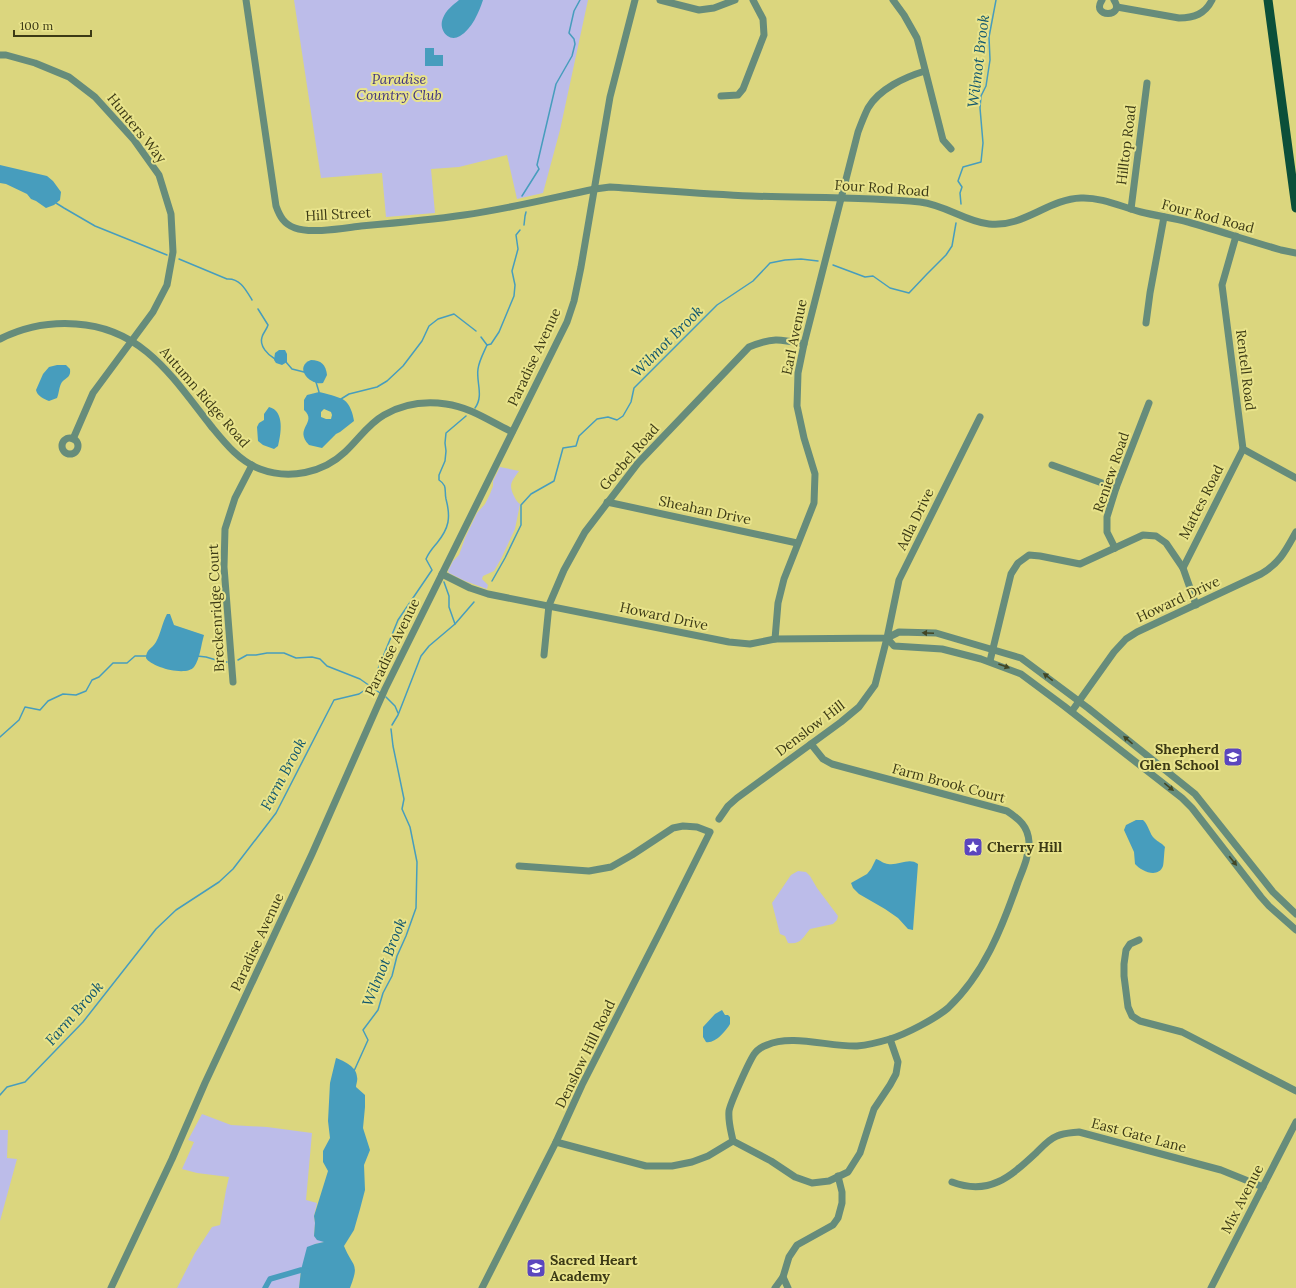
<svg xmlns="http://www.w3.org/2000/svg" width="1296" height="1288" font-family="Lora,serif">
<style>
.green{fill:#bcbce9}
.water{fill:#479dbd;fill-rule:evenodd}
.lines{fill:none;stroke-linecap:round;stroke-linejoin:round}
.stream{stroke:#479dbd;stroke-width:1.5}
.canal{stroke:#479dbd;stroke-width:5.5}
.minor{stroke:#668c7b;stroke-width:7}
.major{stroke:#0b4f39;stroke-width:9}
.oneway{fill:#424624}
.labels{text-anchor:middle;dominant-baseline:central;stroke-width:4;stroke-linejoin:round;paint-order:stroke}
.park-label{font-size:14px;font-style:italic;fill:#413582;stroke:#e8e38b}
.street-label{font-size:14px;fill:#3c3a15;stroke:#e8e38b}
.poi-label{font-size:14px;font-weight:bold;fill:#3c3a15;stroke:#e8e38b;text-anchor:start}
.water-label{font-size:15px;font-style:italic;fill:#11576e;stroke:#e8e38b}
</style>
<rect width="100%" height="100%" fill="#dbd67e"/>
<g class="green">
<polygon points="294,0 588,0 560,130 543,193 517,199 507,155 459,167 431,169 435,213 386,217 382,173 321,178"/>
<path d="M500 467 519 471C512 481 508 484 514 496 516 500 517 502 520 504L515 529 501 559 494 571 483 576 482 579 488 585 487 589 465 581 449 573 448 571 453 561 459 555 465 538 477 513 485 504 490 494 493 486V481Z"/>
<path d="M798 871 806 872 810 876 817 888 838 916 837 920 833 924 810 929C803 937 801 945 788 943L785 936 780 934 772 903 791 875Z"/>
<polygon points="202,1114 231,1125 267,1127 312,1133 306,1200 317,1203 314,1216 315,1223 314,1236 325,1242 315,1244 301,1270 299,1288 177,1288 195,1253 212,1227 220,1225 226,1190 229,1177 197,1173 182,1169 194,1142 188,1140"/>
<polygon points="0,1130 8,1130 7,1158 17,1159 0,1221"/>
</g>
<g class="water">
<path d="M459 0H483C479 12 472 29 460 36 448 43 438 29 443 18 446 10 453 5 459 0Z"/>
<polygon points="425,48 434,48 434,55 443,55 443,66 425,66"/>
<polygon points="0,165 47,176 53,181 61,192 60,200 54,205 46,208 36,201 31,199 27,194 6,184 0,183"/>
<polygon points="279,350 285,350 287,354 287,362 282,365 276,363 274,360 275,353"/>
<path d="M311 360C321 360 326 365 327 375L323 383C310 386 293 367 311 360Z"/>
<path d="M57 365H66L70 369C71 377 67 377 62 382 59 386 59 394 57 398L49 401C44 399 37 396 36 390L43 374 49 367Z"/>
<path d="M319 392C324 393 340 397 344 400 350 404 353 414 354 421L340 432 336 434 322 448 309 445C293 428 318 423 304 410V400L307 395ZM324 409 331 412 332 415 331 419H326L321 417V412Z"/>
<path d="M269 407C285 411 281 434 278 446L274 449 263 445 258 441 257 427 259 423 264 420V414Z"/>
<path d="M167 614H170L174 625 204 635C201 645 200 659 194 667 186 677 151 667 146 658 146 649 152 649 156 642 161 633 162 623 167 614Z"/>
<path d="M1136 820H1143C1149 825 1149 834 1155 839 1158 842 1162 843 1165 847 1164 852 1164 862 1163 866 1158 879 1141 871 1135 864L1134 852 1124 830 1126 825Z"/>
<path d="M876 859C880 860 884 864 888 864 898 866 909 857 918 864L913 930 908 929 898 918 885 909 859 894 853 888 851 883 867 874 871 869Z"/>
<path d="M722 1010 725 1015H728L730 1017V1024C726 1031 715 1044 706 1042L703 1037V1027L715 1014Z"/>
<path d="M336 1058C344 1061 357 1067 357 1077 358 1080 356 1084 356 1087L365 1095V1107L363 1128 370 1150 364 1165 365 1190 360 1209 354 1230 344 1246C353 1268 360 1262 350 1288H299L301 1270 307 1247 315 1244 324 1242 317 1240 314 1236 315 1223 314 1216 328 1171 323 1162V1151L330 1138 328 1121 330 1083Z"/>
</g>
<g class="lines">
<g class="stream">
<polyline points="522,196 539,169 537,165 556,84 572,56 575,44 574,39 569,33 574,11 580,0"/>
<polyline points="56,203 64,208 95,226 167,255"/>
<polyline points="961,204 960,193 962,187 958,181 963,167 981,162 983,143 980,108 981,96 986,86 990,60 989,37 996,0"/>
<polyline points="524,225 525,216 526,212"/>
<path d="M179 259 227 279C240 278 246 290 252 300"/>
<polyline points="833,265 865,277 873,276 890,288 909,293 927,274 946,255 952,246 956,223"/>
<path d="M258 309 268 325C267 329 263 333 262 337 259 346 268 355 275 359"/>
<polyline points="481,337 487,345"/>
<polyline points="487,345 491,344 499,332 514,296 515,285 512,271 518,249 516,235 520,230"/>
<polyline points="286,362 292,369 304,372"/>
<polyline points="316,382 319,392"/>
<polyline points="341,399 349,394 377,387 387,381 403,366 422,341 429,326 438,319 454,314 476,331"/>
<path d="M475 408C484 396 476 382 478 369 479 361 484 352 487 345"/>
<polyline points="492,581 505,558 521,525 521,505 531,494 554,481 563,448 576,446 579,436 597,419 608,417 617,420 623,416 631,402 634,388 717,305 753,281 770,263 785,260 801,259 818,261"/>
<polyline points="444,582 449,596 449,607 455,624"/>
<polyline points="197,656 206,657 223,662 227,662"/>
<polyline points="238,660 247,655 256,655 267,653 284,653 296,658 312,657 320,659 327,666 360,679 380,693"/>
<polyline points="386,697 395,706 398,713"/>
<polyline points="392,725 398,715 421,656 429,646 455,624 474,602"/>
<polyline points="0,737 19,720 25,707 40,710 48,701 63,694 76,695 86,691 92,680 99,677 113,663 127,663 135,656 147,656"/>
<polyline points="354,1071 368,1040 363,1030 378,1010 383,993 392,976 397,956 406,936 416,908 417,862 410,827 402,809 404,799 393,746 391,729"/>
<path d="M0 1095 7 1087 25 1082 83 1022 156 929 176 910 219 882 233 869 276 813 334 700 359 694 371 686 398 620 432 570 426 559C429 552 432 549 437 543 449 528 451 518 446 499 444 490 448 486 439 480V475L445 461 446 451 445 443 446 433 466 416"/>
</g>
<polyline class="canal" points="265,1288 270,1279 301,1270 307,1271"/>
<g class="minor">
<path d="M246 0 276 206C280 217 284 224 295 228 311 234 344 228 361 226 396 223 430 220 464 215 508 209 551 198 595 189L610 187C657 190 704 194 751 196 808 198 864 197 920 202 946 205 966 222 989 224 1023 228 1048 199 1081 198 1101 197 1122 207 1141 212 1157 216 1173 218 1188 222 1219 231 1250 241 1281 250L1296 253"/>
<polyline points="660,0 699,10 714,8 735,0"/>
<polyline points="893,0 904,15 917,38 943,140 951,149"/>
<path d="M1102 0C1090 18 1126 18 1114 0"/>
<path d="M1117 7 1179 18C1194 18 1205 14 1212 0"/>
<polyline points="0,55 6,55 35,63 69,77 95,97 134,140 159,175 171,214 173,252 167,285 153,312 93,393 73,439"/>
<polyline points="721,96 738,95 743,89 764,35 763,19 753,0"/>
<polyline points="1131,209 1147,83"/>
<polyline points="1236,236 1222,285 1243,449 1296,478"/>
<polyline points="1146,323 1150,293 1164,217"/>
<path d="M0 339C24 327 49 322 76 324 143 328 173 378 211 426 225 443 239 461 260 469 289 480 323 473 345 452 359 439 368 424 384 415 403 404 425 401 446 404 470 407 491 422 512 432"/>
<circle cx="70" cy="446" r="8"/>
<polyline points="1052,465 1116,488"/>
<polyline points="607,502 797,543"/>
<polyline points="1115,548 1107,532 1107,517 1116,488 1149,403"/>
<polyline points="1183,568 1243,449"/>
<polyline points="442,574 470,588 488,594 729,642 750,644 775,639 887,638 899,632 936,633 1021,658 1088,708 1195,794 1273,892 1296,914"/>
<polyline points="887,638 894,646 942,649 981,659 1021,674 1064,706 1182,798 1192,808 1261,897 1269,906 1296,930"/>
<path d="M775 639 778 603 784 579 814 503 815 474 804 438 797 406 798 373 804 344 858 132C861 124 864 116 868 108 879 89 905 77 925 71"/>
<path d="M544 655 549 605 564 570 585 532 638 463 749 347C773 337 780 339 804 344"/>
<polyline points="990,661 1011,574 1018,563 1029,555 1040,556 1080,564 1143,535 1156,536 1166,543 1183,568 1196,605"/>
<polyline points="233,682 224,567 225,529 235,498 252,465"/>
<path d="M1072 711 1114 652 1126 639 1137 632 1261 574C1280 563 1286 550 1296 532"/>
<polyline points="719,819 728,806 737,798 841,722 859,707 875,685 887,638 899,580 980,417"/>
<polyline points="1139,940 1130,944 1126,950 1124,964 1124,976 1128,1007 1132,1016 1140,1021 1182,1032 1296,1091"/>
<polyline points="733,1141 771,1161 795,1177 812,1183 829,1181 848,1172 860,1153 874,1109 890,1085 896,1074 898,1062 890,1039"/>
<path d="M556 1142 646 1166H672L692 1162 708 1156 733 1141C731 1131 728 1122 729 1111 730 1104 750 1059 755 1053 757 1050 763 1046 767 1045 791 1034 830 1047 857 1046 867 1045 880 1042 890 1039 906 1034 935 1019 948 1008 984 974 1002 928 1018 882 1023 869 1029 856 1029 842 1028 826 1019 819 1007 811L832 764 823 759 811 744"/>
<path d="M952 1182C989 1196 1010 1177 1036 1153 1042 1147 1049 1139 1057 1136 1064 1133 1071 1133 1079 1132L1221 1170 1263 1187"/>
<polyline points="783,1277 788,1288"/>
<polyline points="111,1288 172,1159 205,1083 312,854 385,689 567,322 574,301 581,267 610,97 635,0"/>
<polyline points="482,1288 556,1142 582,1085 662,928 710,832 697,827 683,826 673,828 632,855 611,867 589,871 519,866"/>
<polyline points="775,1288 783,1277 789,1257 797,1245 833,1225 838,1218 842,1203 842,1192 838,1176"/>
<polyline points="1211,1288 1296,1122"/>
</g>
<polyline class="major" points="1268,0 1296,208"/>
</g>
<defs><path id="oneway-solid" d="M-6-.8H1V-3.2L6.5 0L1 3.2V.8H-6Z"/></defs>
<g class="oneway">
<use href="#oneway-solid" transform="translate(928 633) rotate(-178)"/>
<use href="#oneway-solid" transform="translate(1004 666) rotate(20)"/>
<use href="#oneway-solid" transform="translate(1048 677) rotate(-143)"/>
<use href="#oneway-solid" transform="translate(1128 740) rotate(-140)"/>
<use href="#oneway-solid" transform="translate(1169 787) rotate(39)"/>
<use href="#oneway-solid" transform="translate(1233 861) rotate(51)"/>
</g>
<defs>
<symbol id="school-square" viewBox="-11 -11 22 22"><rect x="-9" y="-9" width="18" height="18" rx="4" fill="#5b46be" stroke="#e8e38b"/><path d="M0-5L7-2L0 1L-7-2ZM-4 1L0 2.5L4 1V4Q0 6-4 4Z" fill="#fff"/></symbol>
<symbol id="sight-square" viewBox="-11 -11 22 22"><rect x="-9" y="-9" width="18" height="18" rx="4" fill="#5b46be" stroke="#e8e38b"/><path d="M0-6L1.8-2.2L6-1.7L2.9 1.2L3.7 5.4L0 3.3L-3.7 5.4L-2.9 1.2L-6-1.7L-1.8-2.2Z" fill="#fff"/></symbol>
</defs>
<g fill-rule="evenodd">
<use href="#school-square" x="1222" y="746" width="22" height="22"/>
<use href="#sight-square" x="962" y="836" width="22" height="22"/>
<use href="#school-square" x="525" y="1257" width="22" height="22"/>
</g>
<g class="labels">
<g class="park-label">
<text x="399" y="79">Paradise<tspan x="399" dy="16">Country Club</tspan></text>
</g>
<g class="street-label">
<text transform="translate(137 128) rotate(51)">Hunters Way</text>
<text transform="translate(1126 145) rotate(-83)">Hilltop Road</text>
<text transform="translate(882 188) rotate(4)">Four Rod Road</text>
<text transform="translate(338 214) rotate(-3)">Hill Street</text>
<text transform="translate(1208 216) rotate(15)">Four Rod Road</text>
<text transform="translate(794 337) rotate(-78)">Earl Avenue</text>
<text transform="translate(534 357) rotate(-65)">Paradise Avenue</text>
<text transform="translate(1246 370) rotate(83)">Rentell Road</text>
<text transform="translate(205 397) rotate(49)">Autumn Ridge Road</text>
<text transform="translate(629 457) rotate(-49)">Goebel Road</text>
<text transform="translate(1111 472) rotate(-71)">Reniew Road</text>
<text transform="translate(1201 502) rotate(-63)">Mattes Road</text>
<text transform="translate(705 510) rotate(12)">Sheahan Drive</text>
<text transform="translate(915 519) rotate(-64)">Adla Drive</text>
<text transform="translate(1178 599) rotate(-25)">Howard Drive</text>
<text transform="translate(216 608) rotate(-93)">Breckenridge Court</text>
<text transform="translate(664 616) rotate(12)">Howard Drive</text>
<text transform="translate(392 647) rotate(-64)">Paradise Avenue</text>
<text transform="translate(810 728) rotate(-37)">Denslow Hill</text>
<text transform="translate(949 783) rotate(15)">Farm Brook Court</text>
<text transform="translate(257 942) rotate(-65)">Paradise Avenue</text>
<text transform="translate(585 1054) rotate(-64)">Denslow Hill Road</text>
<text transform="translate(1139 1135) rotate(15)">East Gate Lane</text>
<text transform="translate(1242 1199) rotate(-63)">Mix Avenue</text>
</g>
<g class="poi-label">
<text x="1219" y="749" text-anchor="end">Shepherd<tspan x="1219" dy="16">Glen School</tspan></text>
<text x="987" y="847">Cherry Hill</text>
<text x="550" y="1260">Sacred Heart<tspan x="550" dy="16">Academy</tspan></text>
</g>
<g class="water-label">
<text transform="translate(978 61) rotate(-83)">Wilmot Brook</text>
<text transform="translate(667 341) rotate(-45)">Wilmot Brook</text>
<text transform="translate(283 774) rotate(-62)">Farm Brook</text>
<text transform="translate(384 962) rotate(-68)">Wilmot Brook</text>
<text transform="translate(74 1013) rotate(-49)">Farm Brook</text>
</g>
</g>
<path d="M14 30v6h77v-6" fill="none" stroke="#3c3a15" stroke-width="2"/>
<text x="20" y="30" font-size="12" fill="#3c3a15" stroke="#e8e38b" stroke-width="3" paint-order="stroke">100 m</text>
</svg>
